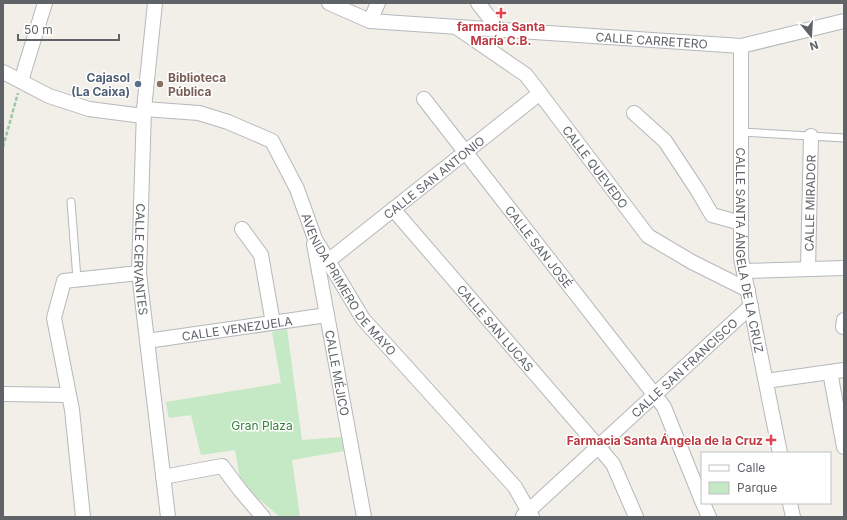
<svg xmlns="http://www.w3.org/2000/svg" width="847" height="520" font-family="Inter,sans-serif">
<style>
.green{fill:#c5e8c5}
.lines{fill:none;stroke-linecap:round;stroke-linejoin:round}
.lane-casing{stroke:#b5b8bc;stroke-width:9}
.street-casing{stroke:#b5b8bc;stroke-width:16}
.path{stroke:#9cc7a9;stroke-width:2.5;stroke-dasharray:4 2;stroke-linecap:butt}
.lane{stroke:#fff;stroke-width:7}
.street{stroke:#fff;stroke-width:14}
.health-dot{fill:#e0444e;stroke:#fff;stroke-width:1.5}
.service-dot{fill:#5c6f8a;stroke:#fff;stroke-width:1.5}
.education-dot{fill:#8d6e63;stroke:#fff;stroke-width:1.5}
.labels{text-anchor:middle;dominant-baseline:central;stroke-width:3;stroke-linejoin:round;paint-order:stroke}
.health-label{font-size:12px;font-weight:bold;fill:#be3a42;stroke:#fff}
.street-label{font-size:12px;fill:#5f6368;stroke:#fff}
.service-label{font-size:12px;font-weight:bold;fill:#4e5e75;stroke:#fff;text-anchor:end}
.education-label{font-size:12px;font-weight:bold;fill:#785e54;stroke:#fff;text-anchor:start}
.park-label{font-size:12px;fill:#348238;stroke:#fff}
</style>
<rect width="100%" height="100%" fill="#f1efe8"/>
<polygon class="green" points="287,329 302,440 341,437 344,451 292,460 300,517 280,517 241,484 235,450 201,455 191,415 169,418 166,402 281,383 272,332"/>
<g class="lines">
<defs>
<g id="lane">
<polyline points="741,132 844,138"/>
<polyline points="71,202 77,279"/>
</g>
<g id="street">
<path id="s1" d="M155 3 144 109 139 273 168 517"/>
<path id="s2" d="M329 3 370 21 741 46 844 21"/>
<polyline points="478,3 499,30"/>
<polyline points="370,21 378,3"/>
<path id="s3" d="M456 27 526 75 648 236 692 262 748 290"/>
<path id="s4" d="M741 46V258L780 453"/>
<polyline points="3,72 49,96 89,109 143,116"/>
<polyline points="21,81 45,3"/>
<path id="s5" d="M424 99 664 407 702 501"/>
<path id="s6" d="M144 109 199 113 228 122 272 141 297 189 315 239 363 319 515 487 532 517"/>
<polyline points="634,113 665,141 698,191 712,215 741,223"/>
<path id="s7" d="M393 209 613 464 636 517"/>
<polyline points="242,229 261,255 273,323"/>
<path id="s8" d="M314 244 364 517"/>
<path id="s9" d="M328 261 540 93"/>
<path id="s10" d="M808 269 811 136"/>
<polyline points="744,271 844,268"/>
<polyline points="843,327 844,320"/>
<path id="s11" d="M147 341 327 315"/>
<polyline points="830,372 844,447"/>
<polyline points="766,381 844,370"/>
<polyline points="3,394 69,395"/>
<polyline points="163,477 222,466 240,490 263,517"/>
<polyline points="703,503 709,517"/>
<polyline points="790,503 793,517"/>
<path id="s12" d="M523 516 751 306"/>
<polyline points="83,517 72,410 54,318 64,281 139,273"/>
</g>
</defs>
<use href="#lane" class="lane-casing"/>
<use href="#street" class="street-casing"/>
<polyline class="path" points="3,147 18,93"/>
<use href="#lane" class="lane"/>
<use href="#street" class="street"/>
</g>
<g class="health-dot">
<path d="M499 7h4v4h4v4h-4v4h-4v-4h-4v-4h4z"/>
<path d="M769 434h4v4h4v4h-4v4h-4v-4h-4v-4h4z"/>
</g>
<circle class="service-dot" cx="138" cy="84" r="4"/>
<circle class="education-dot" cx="160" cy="84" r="4"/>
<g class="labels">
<g class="health-label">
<text x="501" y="26">farmacia Santa<tspan x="501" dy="14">María C.B.</tspan></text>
<text x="763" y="440" text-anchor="end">Farmacia Santa Ángela de la Cruz</text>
</g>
<g class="street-label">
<text stroke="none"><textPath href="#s2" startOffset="327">CALLE CARRETERO</textPath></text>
<text stroke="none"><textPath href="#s3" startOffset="200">CALLE QUEVEDO</textPath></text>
<text stroke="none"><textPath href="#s9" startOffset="135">CALLE SAN ANTONIO</textPath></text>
<text stroke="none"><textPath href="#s10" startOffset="66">CALLE MIRADOR</textPath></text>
<text stroke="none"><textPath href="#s5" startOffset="187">CALLE SAN JOSÉ</textPath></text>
<text stroke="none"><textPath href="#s4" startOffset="205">CALLE SANTA ÁNGELA DE LA CRUZ</textPath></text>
<text stroke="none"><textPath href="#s1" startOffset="257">CALLE CERVANTES</textPath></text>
<text stroke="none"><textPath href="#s6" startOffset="297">AVENIDA PRIMERO DE MAYO</textPath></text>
<text stroke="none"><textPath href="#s11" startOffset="91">CALLE VENEZUELA</textPath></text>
<text stroke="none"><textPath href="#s7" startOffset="157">CALLE SAN LUCAS</textPath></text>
<text stroke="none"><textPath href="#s12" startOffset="219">CALLE SAN FRANCISCO</textPath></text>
<text stroke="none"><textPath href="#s8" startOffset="131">CALLE MÉJICO</textPath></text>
</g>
<g class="service-label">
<text x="130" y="77">Cajasol<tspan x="130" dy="14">(La Caixa)</tspan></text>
</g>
<g class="education-label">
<text x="168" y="77">Biblioteca<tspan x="168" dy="14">Pública</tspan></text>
</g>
<g class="park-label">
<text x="262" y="425">Gran Plaza</text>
</g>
</g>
<rect width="847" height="520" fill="none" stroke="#5f6368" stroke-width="8"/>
<rect x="701" y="452" width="130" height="52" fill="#ffffff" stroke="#bfc1c3"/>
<rect x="709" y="465" width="20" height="6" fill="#ffffff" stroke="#bfc1c3"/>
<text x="737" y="472" font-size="12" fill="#5f6368">Calle</text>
<rect x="709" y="482" width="20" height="12" fill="#c5e8c5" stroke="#bfc1c3"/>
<text x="737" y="492" font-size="12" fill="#5f6368">Parque</text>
<g transform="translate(811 36) rotate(162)" stroke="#ffffff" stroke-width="3" paint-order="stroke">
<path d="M0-3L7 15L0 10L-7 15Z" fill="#5f6368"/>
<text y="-6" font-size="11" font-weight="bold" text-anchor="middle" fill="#5f6368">N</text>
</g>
<path d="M18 34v6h101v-6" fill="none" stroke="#5f6368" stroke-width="2"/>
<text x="24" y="34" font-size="12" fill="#5f6368" stroke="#ffffff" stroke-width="3" paint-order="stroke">50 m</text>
</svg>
